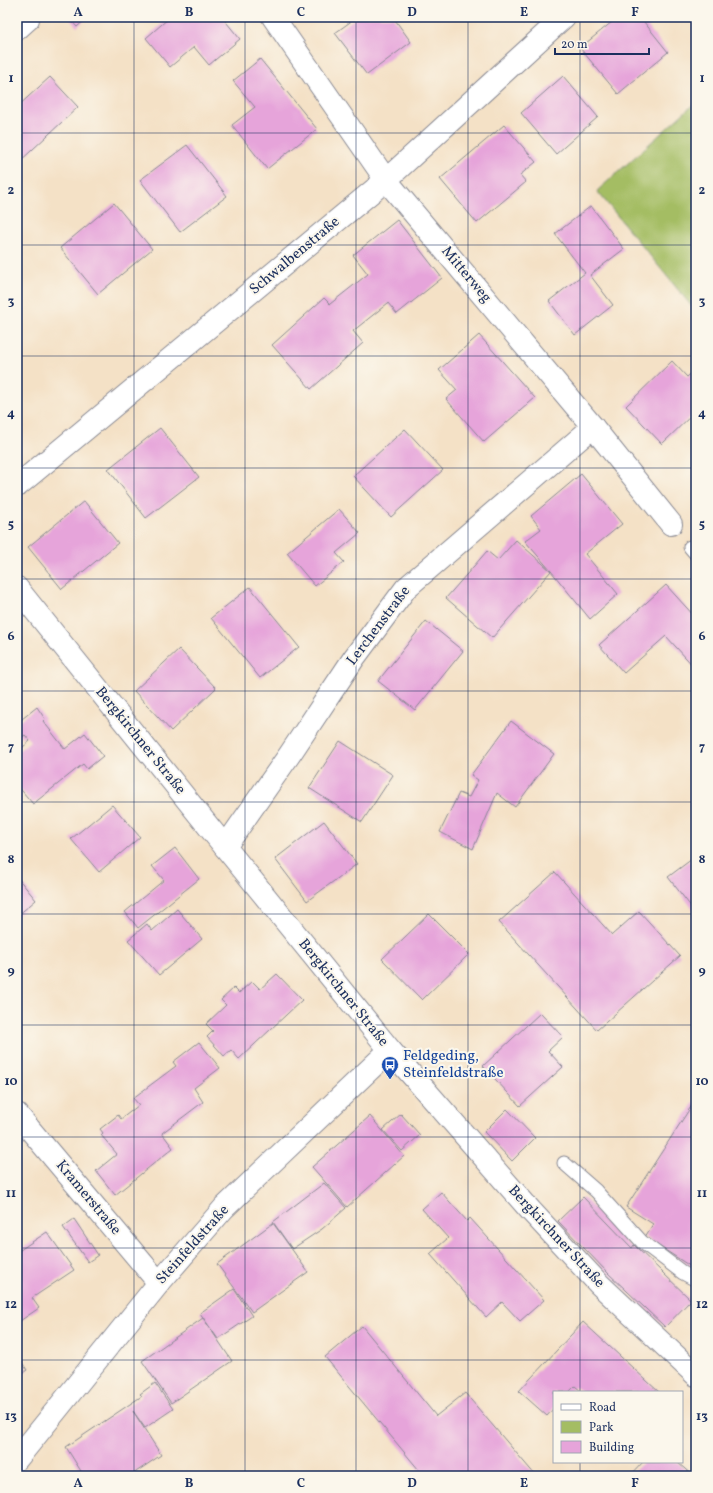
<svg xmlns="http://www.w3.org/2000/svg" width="713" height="1493" font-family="Vollkorn,serif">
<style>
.green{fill:#a4bd63;stroke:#607660}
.building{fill:#e6a4da}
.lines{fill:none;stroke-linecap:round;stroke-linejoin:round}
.service-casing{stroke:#888892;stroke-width:15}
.minor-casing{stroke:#888892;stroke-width:24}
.service{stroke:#fff;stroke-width:13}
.minor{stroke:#fff;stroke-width:22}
.grid{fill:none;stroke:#1b2f5e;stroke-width:1;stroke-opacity:0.55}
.labels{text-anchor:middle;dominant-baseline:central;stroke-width:4;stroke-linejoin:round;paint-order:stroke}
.street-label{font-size:15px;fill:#1b2f5e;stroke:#fbf7ec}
.transit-label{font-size:15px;fill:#164399;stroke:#fbf7ec;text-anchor:start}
.neatline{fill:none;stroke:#1b2f5e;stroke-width:1.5}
.grid-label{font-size:13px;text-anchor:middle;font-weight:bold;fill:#1b2f5e}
</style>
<rect width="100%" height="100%" fill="#fbf7ec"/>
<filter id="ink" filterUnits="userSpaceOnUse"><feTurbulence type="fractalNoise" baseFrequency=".025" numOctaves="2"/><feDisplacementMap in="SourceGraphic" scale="8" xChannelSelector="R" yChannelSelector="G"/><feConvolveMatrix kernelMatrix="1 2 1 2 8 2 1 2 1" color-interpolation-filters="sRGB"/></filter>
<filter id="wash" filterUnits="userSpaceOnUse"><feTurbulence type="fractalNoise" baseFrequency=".012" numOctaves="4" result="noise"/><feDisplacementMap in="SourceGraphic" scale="16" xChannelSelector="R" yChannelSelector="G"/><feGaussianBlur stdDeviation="0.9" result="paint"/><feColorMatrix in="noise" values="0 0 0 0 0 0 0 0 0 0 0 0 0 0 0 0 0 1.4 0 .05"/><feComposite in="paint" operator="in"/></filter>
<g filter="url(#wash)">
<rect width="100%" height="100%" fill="#f4e1c6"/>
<polygon class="green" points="696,102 696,305 693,308 597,191"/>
<g id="blocks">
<g class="building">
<polygon points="68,17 88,17 77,27"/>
<polygon points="168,17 222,17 240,39 209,65 194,47 170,67 146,38 169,18"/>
<polygon points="357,17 393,17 411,42 367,75 335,33"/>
<polygon points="618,17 640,17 668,52 618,94 580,48"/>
<polygon points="260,59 317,129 267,169 232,125 255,107 233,81"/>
<polygon points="563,76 598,117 556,154 521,113"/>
<polygon points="50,77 78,107 17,164 17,107"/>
<polygon points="504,125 536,162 520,175 526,182 477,223 440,179"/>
<polygon points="187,145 227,196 180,232 140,180"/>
<polygon points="114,203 152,249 98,294 60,248"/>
<polygon points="591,206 624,249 590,275 613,305 575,335 549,301 585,273 555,234"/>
<polygon points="397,220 442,278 397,314 388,303 353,331 363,343 311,389 272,345 324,298 330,304 368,274 353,255"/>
<polygon points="479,335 535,398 484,442 446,399 457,390 439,370"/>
<polygon points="672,361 687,377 696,369 696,411 662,444 626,406"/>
<polygon points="160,428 199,477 146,518 108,469"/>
<polygon points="405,429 443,470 391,517 353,476"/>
<polygon points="581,474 622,524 585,554 618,594 590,619 551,571 492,638 446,598 487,551 498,560 516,540 551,571 525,541 541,529 531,516"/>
<polygon points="84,501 118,543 62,589 28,547"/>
<polygon points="339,509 360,533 336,553 344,562 315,586 287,553"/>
<polygon points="666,585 696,618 696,669 666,636 624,673 599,645"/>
<polygon points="250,587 299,647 260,678 211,618"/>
<polygon points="426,621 463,651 415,710 378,681"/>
<polygon points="179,649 216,688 171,731 134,691"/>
<polygon points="37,707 45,719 43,721 65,749 85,733 103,756 87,769 83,764 33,804 17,785 17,752 30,741 25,735 22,737 17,732 17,723"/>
<polygon points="511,721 554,754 515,807 497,793 473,849 440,832 459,793 469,797 478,780 471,775"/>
<polygon points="340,741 393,775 362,822 309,788"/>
<polygon points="112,805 140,837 99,872 71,839"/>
<polygon points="324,821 357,864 307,901 275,859"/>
<polygon points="175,848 199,879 138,928 125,912 164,880 152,866"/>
<polygon points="696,856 696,913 668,877"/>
<polygon points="555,872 612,935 639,911 680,956 597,1030 499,922"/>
<polygon points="17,877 36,900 17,916"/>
<polygon points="177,909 202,939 159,975 128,940 147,924 152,931"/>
<polygon points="429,914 469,954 422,1000 382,959"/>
<polygon points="277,974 302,1000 239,1059 231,1050 224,1056 207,1037 213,1031 206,1024 226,1005 221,1000 234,988 239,993 252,981 260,989"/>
<polygon points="540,1013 563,1037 548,1051 563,1067 520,1106 483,1066"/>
<polygon points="199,1042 220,1068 194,1088 203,1102 162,1133 173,1148 115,1195 96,1171 117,1154 101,1135 103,1133 100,1129 118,1115 121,1119 139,1105 133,1098 176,1066 173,1062"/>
<polygon points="696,1099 696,1270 645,1237 653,1224 626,1207"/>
<polygon points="507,1109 535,1138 512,1161 484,1132"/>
<polygon points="401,1114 420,1135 402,1151 383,1130"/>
<polygon points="370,1116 404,1156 347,1207 312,1167"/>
<polygon points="324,1183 346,1208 322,1229 292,1249 273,1222"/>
<polygon points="441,1192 467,1221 470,1218 544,1300 520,1321 502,1302 486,1317 430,1254 448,1238 422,1209"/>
<polygon points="583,1197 632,1248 634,1245 691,1300 665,1327 608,1273 558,1221"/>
<polygon points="74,1219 98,1255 88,1262 63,1227"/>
<polygon points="273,1223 308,1272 252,1312 217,1264"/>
<polygon points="47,1232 74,1270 32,1298 39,1308 17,1323 17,1252"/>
<polygon points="234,1289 252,1316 218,1339 200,1313"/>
<polygon points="203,1318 232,1361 171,1403 142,1361"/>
<polygon points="583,1322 659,1392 582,1392 575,1386 569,1392 554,1392 554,1408 547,1416 519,1391"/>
<polygon points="362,1326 436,1416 465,1393 536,1476 424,1476 325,1357"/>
<polygon points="17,1355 27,1370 17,1377"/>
<polygon points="155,1383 173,1409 145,1428 133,1411 161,1455 130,1476 84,1476 66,1447 142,1396 140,1394"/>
<polygon points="643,1462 677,1462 693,1476 630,1476"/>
<polygon points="80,1472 83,1476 74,1476"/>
</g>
</g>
</g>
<g filter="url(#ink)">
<use href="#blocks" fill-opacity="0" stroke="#888892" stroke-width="1"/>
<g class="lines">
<defs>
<g id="service">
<polyline points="690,547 696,554"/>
<polyline points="564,1163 596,1191 642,1242 683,1273 696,1280"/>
</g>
<g id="minor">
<polyline points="273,17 386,180 593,427 671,524"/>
<polyline points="17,29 28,19"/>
<polyline points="17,486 386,180 564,17"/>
<polyline points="17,588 225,847 390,1050 531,1211 599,1284 696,1375"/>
<polyline points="225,847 290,754 354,658 406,588 593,427"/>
<polyline points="17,1114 159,1283"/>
<polyline points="17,1459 159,1283 224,1208 390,1050"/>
</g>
</defs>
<use href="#service" class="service-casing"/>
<use href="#minor" class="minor-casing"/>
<use href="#service" class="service"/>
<use href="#minor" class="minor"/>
</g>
</g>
<path class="grid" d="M134 17V1476M245 17V1476M356 17V1476M468 17V1476M580 17V1392M17 133H696M17 245H696M17 356H696M17 468H696M17 579H696M17 691H696M17 802H696M17 914H696M17 1025H696M17 1137H696M17 1248H696M17 1360H696M580 1462V1476"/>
<defs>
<symbol id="bus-pin" viewBox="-11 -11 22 30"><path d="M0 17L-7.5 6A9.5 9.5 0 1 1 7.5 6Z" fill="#1a4fb4" stroke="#fbf7ec"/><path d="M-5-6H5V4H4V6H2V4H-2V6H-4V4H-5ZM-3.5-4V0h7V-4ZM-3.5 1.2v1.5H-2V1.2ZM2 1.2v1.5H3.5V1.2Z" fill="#fff"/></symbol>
</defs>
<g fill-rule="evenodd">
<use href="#bus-pin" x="380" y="1055" width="20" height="27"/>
</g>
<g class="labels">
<g class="street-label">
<text transform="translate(295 256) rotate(-40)">Schwalbenstraße</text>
<text transform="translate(466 275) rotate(50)">Mitterweg</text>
<text transform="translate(379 626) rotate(-53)">Lerchenstraße</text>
<text transform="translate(140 741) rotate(51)">Bergkirchner Straße</text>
<text transform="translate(343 993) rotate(51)">Bergkirchner Straße</text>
<text transform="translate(88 1198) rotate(50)">Kramerstraße</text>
<text transform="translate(556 1237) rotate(47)">Bergkirchner Straße</text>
<text transform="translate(193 1245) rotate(-48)">Steinfeldstraße</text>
</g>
<g class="transit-label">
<text x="403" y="1056">Feldgeding,<tspan x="403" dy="17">Steinfeldstraße</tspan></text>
</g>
</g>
<rect width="713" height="1493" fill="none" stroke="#fbf7ec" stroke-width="44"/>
<rect x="553" y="1391" width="130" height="72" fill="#fbf7ec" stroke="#a1a7b3"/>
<rect x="561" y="1404" width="20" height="6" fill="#ffffff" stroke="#a1a7b3"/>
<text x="589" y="1411" font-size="12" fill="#1b2f5e">Road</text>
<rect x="561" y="1421" width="20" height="12" fill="#a4bd63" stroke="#a1a7b3"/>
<text x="589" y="1431" font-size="12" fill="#1b2f5e">Park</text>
<rect x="561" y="1441" width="20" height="12" fill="#e6a4da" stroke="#a1a7b3"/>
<text x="589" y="1451" font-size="12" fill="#1b2f5e">Building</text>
<path d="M555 48v6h94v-6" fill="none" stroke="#1b2f5e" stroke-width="2"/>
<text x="561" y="48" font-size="12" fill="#1b2f5e" stroke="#fbf7ec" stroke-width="3" paint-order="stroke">20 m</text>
<rect x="22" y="22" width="669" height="1449" class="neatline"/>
<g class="grid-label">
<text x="78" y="16">A</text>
<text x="189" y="16">B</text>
<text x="301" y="16">C</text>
<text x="412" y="16">D</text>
<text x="524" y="16">E</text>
<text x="635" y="16">F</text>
<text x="11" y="82">1</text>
<text x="702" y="82">1</text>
<text x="11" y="194">2</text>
<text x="702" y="194">2</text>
<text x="11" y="305">3</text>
<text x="702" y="305">3</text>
<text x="11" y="417">4</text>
<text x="702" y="417">4</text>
<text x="11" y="528">5</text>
<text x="702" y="528">5</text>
<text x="11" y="640">6</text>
<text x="702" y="640">6</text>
<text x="11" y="751">7</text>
<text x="702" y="751">7</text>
<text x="11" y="863">8</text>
<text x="702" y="863">8</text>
<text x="11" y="974">9</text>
<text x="702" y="974">9</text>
<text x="11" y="1085">10</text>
<text x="702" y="1085">10</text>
<text x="11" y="1197">11</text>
<text x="702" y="1197">11</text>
<text x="11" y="1308">12</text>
<text x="702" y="1308">12</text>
<text x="11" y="1420">13</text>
<text x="702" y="1420">13</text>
<text x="78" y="1487">A</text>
<text x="189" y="1487">B</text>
<text x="301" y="1487">C</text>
<text x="412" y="1487">D</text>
<text x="524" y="1487">E</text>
<text x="635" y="1487">F</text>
</g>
</svg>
